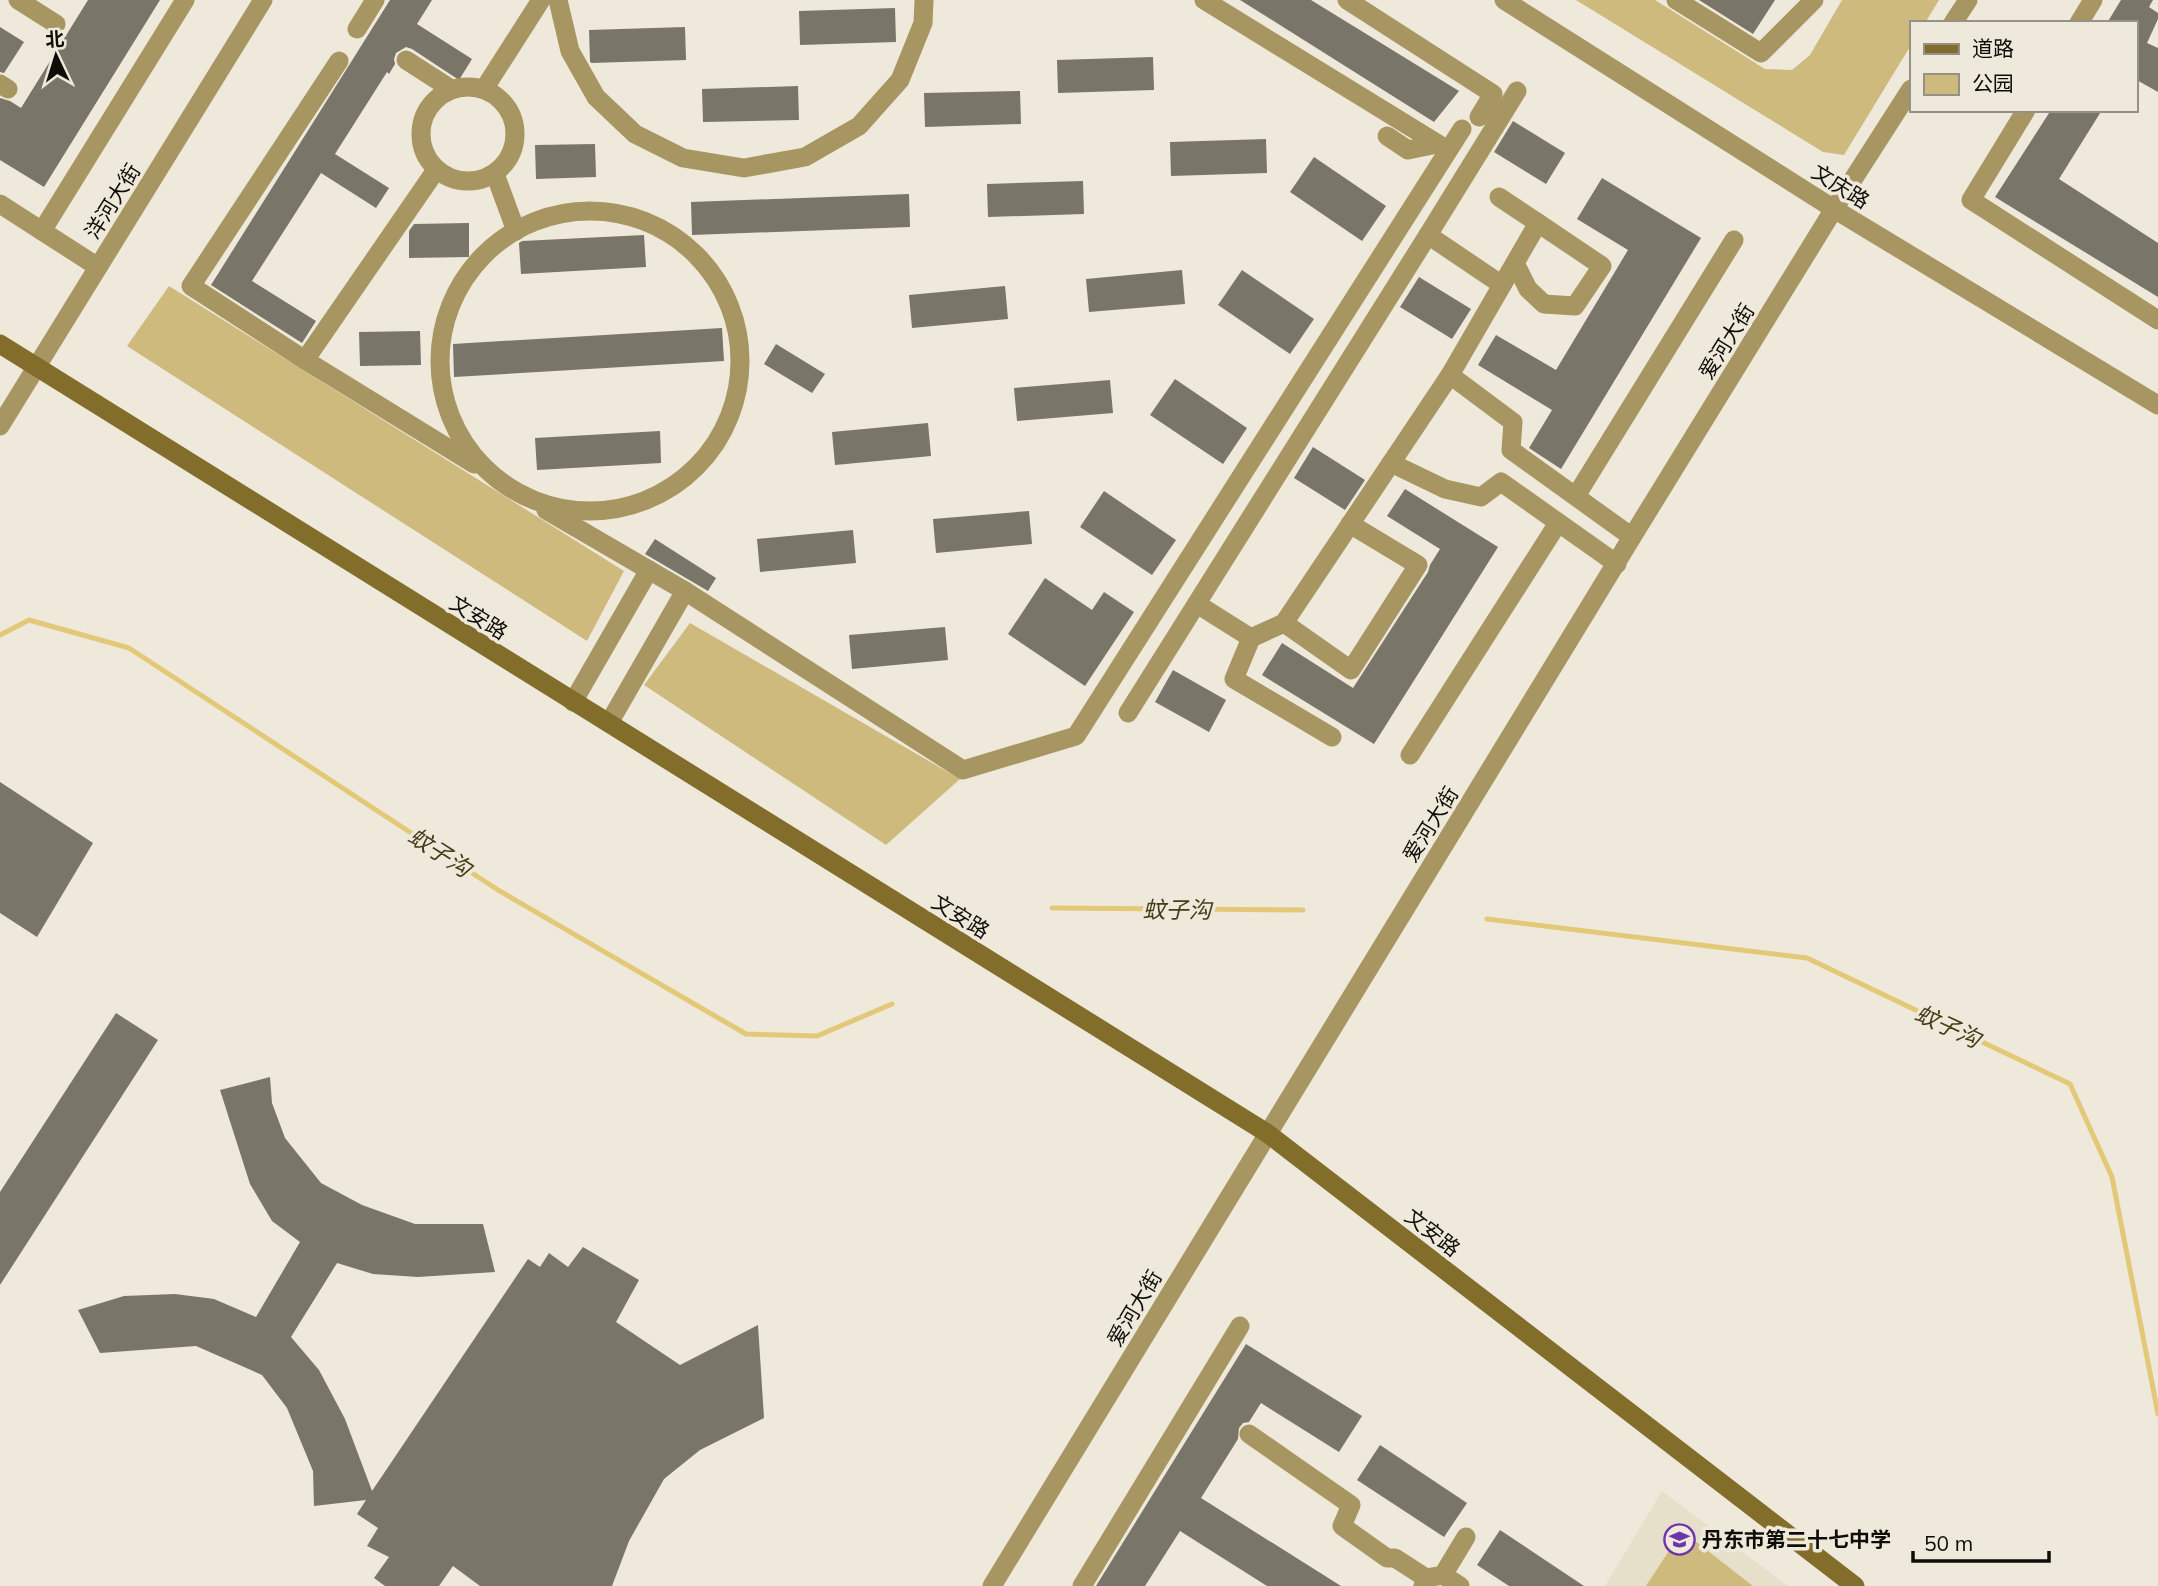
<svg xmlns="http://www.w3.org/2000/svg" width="2158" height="1586" font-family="Mulish,'Noto Sans SC',sans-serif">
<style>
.built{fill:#e6dfca}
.green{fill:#cfba7d}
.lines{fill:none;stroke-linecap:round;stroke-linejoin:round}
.stream{stroke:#e3c878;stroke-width:5}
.building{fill:#797569}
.minor{stroke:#a79661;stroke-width:19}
.tertiary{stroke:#a79661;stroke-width:19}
.secondary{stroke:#826d2a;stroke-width:19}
.labels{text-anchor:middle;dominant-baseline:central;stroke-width:7;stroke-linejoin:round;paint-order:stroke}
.street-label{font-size:21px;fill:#0e0d08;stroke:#eee9db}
.poi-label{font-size:21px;font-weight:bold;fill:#0e0d08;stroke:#eee9db;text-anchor:start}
.water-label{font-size:23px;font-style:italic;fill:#473c19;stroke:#eee9db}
</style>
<rect width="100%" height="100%" fill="#eee9db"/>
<polygon class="built" points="1662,1491 1788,1586 1605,1586"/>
<g class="green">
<polygon points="1576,0 1655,0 1765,69 1792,70 1810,55 1842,0 1939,0 1925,23 1911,23 1911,45 1844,155 1823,152"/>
<polygon points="169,286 624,571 587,641 127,346"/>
<polygon points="690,623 960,779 886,845 644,685"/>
<polygon points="1682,1531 1753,1586 1646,1586"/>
</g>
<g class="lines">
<g class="stream">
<polyline points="0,635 29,620 129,648 498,890 746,1034 817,1036 892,1004"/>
<polyline points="1052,908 1303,910"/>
<polyline points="1487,919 1807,958 2070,1084 2112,1177 2158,1414"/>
</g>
</g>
<g class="building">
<polygon points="88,0 160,0 44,187 0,160 0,98 10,101 21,108"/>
<polygon points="390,0 432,0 417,24 472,59 459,80 412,49 406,47 396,53 394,59 395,64 389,74 387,72 335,154 389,188 376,208 321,173 252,281 316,321 302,343 211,285"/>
<polygon points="1240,0 1311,0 1459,91 1434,122"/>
<polygon points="1699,0 1775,0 1753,34"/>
<polygon points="2121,0 2153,0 2149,7 2158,13 2158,19 2147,43 2158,48 2158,92 2135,79 2135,23 2107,23"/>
<polygon points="895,8 896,42 800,45 799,11"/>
<polygon points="0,27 24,42 4,73 0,72"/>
<polygon points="685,27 686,60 591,63 590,61 589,30"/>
<polygon points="1153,57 1154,90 1058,93 1057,60"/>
<polygon points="798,86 799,120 703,122 702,89"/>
<polygon points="1020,91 1021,124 925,127 924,93"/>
<polygon points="2051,110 2102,110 2059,179 2158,243 2158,297 1995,197"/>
<polygon points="1513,121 1565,153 1546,184 1494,152"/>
<polygon points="1266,139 1267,173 1171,176 1170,142"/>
<polygon points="595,144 596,177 536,179 535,145"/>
<polygon points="1314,157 1386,206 1362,241 1290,192"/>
<polygon points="1602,178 1701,238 1561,469 1529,448 1552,410 1478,365 1496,335 1556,370 1628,250 1577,219"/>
<polygon points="1083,181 1084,214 988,217 987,184"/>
<polygon points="909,194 910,227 692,235 691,202"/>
<polygon points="469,223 469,257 409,258 409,231 414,224"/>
<polygon points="644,235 646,267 521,274 519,243 522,241"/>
<polygon points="1182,270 1185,304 1089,312 1086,279"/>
<polygon points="1242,270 1314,319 1290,354 1218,305"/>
<polygon points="1419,277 1471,309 1452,339 1400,307"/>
<polygon points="1005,286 1008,319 912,328 909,295"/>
<polygon points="722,328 724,361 454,377 453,344"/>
<polygon points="420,331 421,365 360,366 359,332"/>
<polygon points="776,344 825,374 812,393 764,364"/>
<polygon points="1175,379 1247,428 1223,464 1150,415"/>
<polygon points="1110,380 1113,413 1017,421 1014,388"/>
<polygon points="928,423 931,456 835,465 832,432"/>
<polygon points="660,431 661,463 537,470 535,438"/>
<polygon points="1313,447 1365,480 1345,510 1294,478"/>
<polygon points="1405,489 1498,547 1374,744 1262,675 1282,643 1353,688 1428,572 1430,565 1440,549 1387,516"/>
<polygon points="1104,491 1176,540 1152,575 1080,527"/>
<polygon points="1029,511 1032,544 936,553 933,519"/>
<polygon points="853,530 856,563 760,572 757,539"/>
<polygon points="655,539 716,578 708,591 645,554"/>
<polygon points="1045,578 1092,610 1104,592 1134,612 1085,686 1008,634"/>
<polygon points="945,627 948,660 852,669 849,635"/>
<polygon points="1173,670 1226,700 1209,732 1155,702"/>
<polygon points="0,782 93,843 37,937 0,913"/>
<polygon points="116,1013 158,1040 0,1285 0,1192"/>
<polygon points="270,1077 272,1103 285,1138 321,1183 362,1205 415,1224 483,1224 495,1272 418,1277 373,1274 337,1263 291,1337 319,1370 345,1419 372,1491 528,1259 540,1267 549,1253 568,1267 583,1247 639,1280 616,1322 680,1365 758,1325 764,1418 700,1450 664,1479 629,1541 612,1586 480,1586 453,1566 439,1586 385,1586 374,1578 389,1557 367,1546 378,1528 357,1514 366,1500 314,1506 313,1471 287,1408 262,1375 196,1346 100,1353 78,1310 124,1296 175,1294 214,1299 256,1317 300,1242 272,1221 250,1184 220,1090"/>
<polygon points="1246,1344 1362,1416 1339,1452 1261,1403 1249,1422 1243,1423 1239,1428 1238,1439 1201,1498 1341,1586 1267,1586 1180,1531 1145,1586 1096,1586"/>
<polygon points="1380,1445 1467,1503 1444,1537 1357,1480"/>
<polygon points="1500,1530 1584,1586 1509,1586 1477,1565"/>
</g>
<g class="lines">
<g class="minor">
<polyline points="18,0 56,24"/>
<polyline points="558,0 570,51 596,97 635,134 683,158 744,168 805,157 859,126 900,80 923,23 924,0"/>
<polyline points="1204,0 1448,150"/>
<polyline points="1347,0 1493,94 1479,117"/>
<polyline points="1676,0 1761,53 1814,0"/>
<polyline points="2079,23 2093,0"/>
<polyline points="357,29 375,0"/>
<polyline points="406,60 451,89"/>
<polyline points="0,84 8,89"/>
<circle cx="468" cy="134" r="47"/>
<polyline points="484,89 541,0"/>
<polyline points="2026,110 1971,200 2158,320"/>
<polyline points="1387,136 1408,150 1437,144"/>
<polyline points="436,170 305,360 474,464"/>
<polyline points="495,174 516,231"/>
<polyline points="1499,197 1538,223"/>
<polyline points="0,204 98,267"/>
<circle cx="590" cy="361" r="150"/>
<polyline points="42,231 185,0"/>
<polyline points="1515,263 1528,289 1544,304 1575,306 1602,266 1538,223 1450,375 1513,422 1511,450 1632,537"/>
<polyline points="1502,285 1428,235 1517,91"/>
<polyline points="305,360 191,286 339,61"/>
<polyline points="1391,463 1445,489 1481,497 1501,482 1617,564"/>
<polyline points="1576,496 1734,240"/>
<polyline points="546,510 685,591"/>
<polyline points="1197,604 1251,638 1284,623 1450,375"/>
<polyline points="1284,623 1351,670 1418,565 1350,524"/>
<polyline points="1251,638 1234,679 1332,737"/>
<polyline points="573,702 649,570"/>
<polyline points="1128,713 1428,235"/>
<polyline points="609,723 685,591 963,770 1076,736 1462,129"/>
<polyline points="1410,755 1558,523"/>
<polyline points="1249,1434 1351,1505 1342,1526 1387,1558 1395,1558 1426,1578"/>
<polyline points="1443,1575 1460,1586"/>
<polyline points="1082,1586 1240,1326"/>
<polyline points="1423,1586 1426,1578 1443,1575 1466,1537"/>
</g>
<g class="tertiary">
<polyline points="1504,0 1834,209 2158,405"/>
<polyline points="1953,23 1968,0"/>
<polyline points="0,426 263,0"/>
<polyline points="992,1586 1632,537 1834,209 1911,89"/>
</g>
<polyline class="secondary" points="0,344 1267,1133 1855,1586"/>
</g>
<defs>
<symbol id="school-ring" viewBox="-11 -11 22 22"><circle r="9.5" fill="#eee9db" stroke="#6d34ab" stroke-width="1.5"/><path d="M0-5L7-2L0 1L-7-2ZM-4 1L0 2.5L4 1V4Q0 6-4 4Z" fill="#6d34ab"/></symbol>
</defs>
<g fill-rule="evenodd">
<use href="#school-ring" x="1662" y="1522" width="35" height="35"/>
</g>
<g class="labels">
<g class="street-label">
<text transform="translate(1841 186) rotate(32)">文庆路</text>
<text transform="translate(112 201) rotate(-58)">洋河大街</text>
<text transform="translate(1726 341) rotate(-58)">爱河大街</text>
<text transform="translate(479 617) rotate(32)">文安路</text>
<text transform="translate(1430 824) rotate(-58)">爱河大街</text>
<text transform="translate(961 916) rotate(32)">文安路</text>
<text transform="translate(1433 1232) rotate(38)">文安路</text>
<text transform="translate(1134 1308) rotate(-59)">爱河大街</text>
</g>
<g class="poi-label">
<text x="1702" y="1539">丹东市第二十七中学</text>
</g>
<g class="water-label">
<text transform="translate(440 852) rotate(33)">蚊子沟</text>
<text x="1177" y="909">蚊子沟</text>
<text transform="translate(1948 1026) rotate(25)">蚊子沟</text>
</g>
</g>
<rect x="1910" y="21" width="228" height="91" fill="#eee9db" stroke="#949187" stroke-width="2"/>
<rect x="1924" y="44" width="35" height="10" fill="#826d2a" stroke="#949187" stroke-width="2"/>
<text x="1972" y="56" font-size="21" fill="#0e0d08">道路</text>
<rect x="1924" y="74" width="35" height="21" fill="#cfba7d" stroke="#949187" stroke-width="2"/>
<text x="1972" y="91" font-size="21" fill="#0e0d08">公园</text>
<g transform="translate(56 56) rotate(356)" stroke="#eee9db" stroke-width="5" paint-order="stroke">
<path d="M0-5L12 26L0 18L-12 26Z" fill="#0e0d08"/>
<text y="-10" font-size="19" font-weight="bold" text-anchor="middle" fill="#0e0d08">北</text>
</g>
<path d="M1913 1551v10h136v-10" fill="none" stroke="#0e0d08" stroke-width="3.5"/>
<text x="1924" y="1551" font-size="21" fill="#0e0d08" stroke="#eee9db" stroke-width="5" paint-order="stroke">50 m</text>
</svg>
